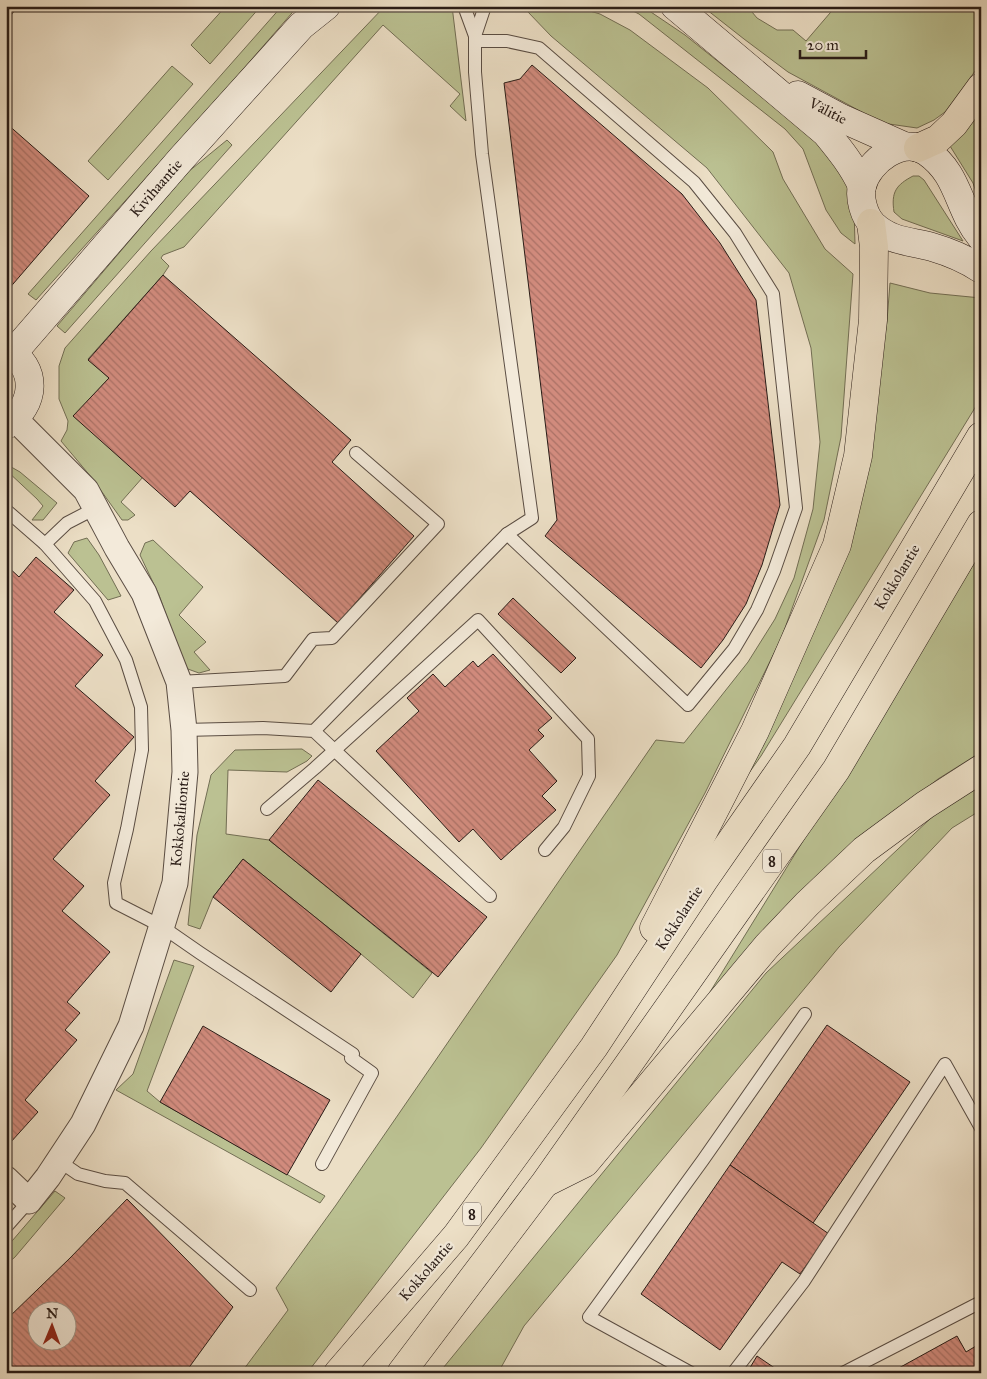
<svg xmlns="http://www.w3.org/2000/svg" width="987" height="1379" font-family="'IM FELL Great Primer',serif">
<style>
.green{fill:#bbc192;stroke:#726e54}
.building{fill:url(#building-back-hatch);stroke:#291c17;fill-rule:evenodd}
.lines{fill:none;stroke-linecap:round;stroke-linejoin:round}
.service-casing{stroke:#5a4d43;stroke-width:14}
.minor-casing{stroke:#5a4d43;stroke-width:27}
.secondary-casing{stroke:#291c17;stroke-width:29}
.trunk-casing{stroke:#291c17;stroke-width:29}
.service{stroke:#f3eada;stroke-width:12}
.minor{stroke:#f3eada;stroke-width:25}
.secondary{stroke:#f3eada;stroke-width:28}
.trunk{stroke:#ecdfc6;stroke-width:28}
.labels{text-anchor:middle;dominant-baseline:central;stroke-width:4.5;stroke-linejoin:round;paint-order:stroke}
.shield{fill:#f3eada;stroke:#665a52;stroke-width:1}
.shield-label{font-size:14px;font-weight:bold;fill:#291c17}
.street-label{font-size:15px;fill:#291c17;stroke:#f3eada}
</style>
<defs>
<pattern id="building-back-hatch" width="6" height="6" patternUnits="userSpaceOnUse" patternTransform="scale(1.25)"><rect width="6" height="6" fill="#d18b7d"/><path d="M-1 5l2 2M0 0l6 6M5-1l2 2" fill="none" stroke="#aa7165"/></pattern>
</defs>
<rect width="100%" height="100%" fill="#ecdfc6"/>
<filter id="stains"><feTurbulence type="fractalNoise" baseFrequency=".004" numOctaves="4"/><feColorMatrix values="0 0 0 0 .2 0 0 0 0 .09 0 0 0 0 .02 0 0 0 .5 -.17"/></filter>
<radialGradient id="worn" r=".72"><stop offset=".6" stop-color="#630" stop-opacity="0"/><stop offset="1" stop-color="#630" stop-opacity=".3"/></radialGradient>
<g class="green">
<polygon points="226,6 261,6 210,64 191,45"/>
<polygon points="282,6 298,6 232,82 36,300 28,294"/>
<polygon points="385,6 452,6 466,121 450,106 460,94 383,25 184,247 163,255 161,258 169,266 163,275 88,359 109,378 74,416 143,477 121,502 135,515 128,520 122,520 92,478 61,441 67,430 68,421 59,399 59,366 65,348 151,251"/>
<polygon points="529,6 573,6 600,14 630,30 708,88 773,152 783,179 825,249 853,274 841,437 824,520 781,639 705,793 617,955 481,1148 307,1373 241,1373 288,1310 276,1288 336,1205 656,740 684,743 748,662 775,619 794,578 813,509 820,442 811,348 789,273 707,168 551,36 528,12"/>
<polygon points="623,6 642,6 685,35 832,153 849,181 854,209 855,244 841,233 826,210 803,149 785,129 639,14"/>
<polygon points="702,6 747,6 757,18 777,30 793,30 806,41 836,6 981,6 981,63 945,112 934,120 917,128 882,123 788,72 744,39"/>
<polygon points="172,66 193,84 108,180 88,161"/>
<polygon points="981,107 981,207 973,183 950,146"/>
<polygon points="227,140 232,145 65,333 57,326 188,172"/>
<path d="M913 176H919L924 180 963 241 902 219 894 212C891 192 896 185 913 176Z"/>
<polygon points="890,283 930,293 981,298 981,398 761,756 732,797 825,606 856,526 887,321"/>
<polygon points="6,464 20,472 57,503 43,520 32,520 43,506 37,499 6,470"/>
<polygon points="87,538 99,555 121,596 108,600 68,553 74,542"/>
<polygon points="153,540 203,587 179,615 206,642 194,652 210,670 199,673 185,668 159,595 140,555 145,543"/>
<polygon points="981,552 981,752 938,779 850,848 710,992"/>
<polygon points="302,749 312,756 307,761 287,772 228,770 226,834 269,840 432,973 413,998 361,954 243,859 213,897 200,929 188,925 197,835 211,775 235,750"/>
<polygon points="981,782 981,810 952,828 839,947 524,1326 498,1373 439,1373 766,973 947,803"/>
<polygon points="174,960 194,966 147,1091 160,1102 325,1196 320,1203 116,1090 133,1074"/>
<polygon points="55,1191 65,1198 15,1257 6,1265 6,1248"/>
</g>
<g class="building">
<polygon points="6,6 19,6 6,21"/>
<polygon points="532,65 682,194 720,243 756,300 780,505 762,565 746,604 723,640 701,668 545,536 557,520 504,83 520,79"/>
<polygon points="6,123 89,196 7,291 6,290"/>
<polygon points="163,275 351,440 332,462 414,536 338,623 190,491 175,507 73,416 109,378 88,360"/>
<polygon points="36,557 74,590 54,612 103,655 75,686 134,737 95,781 110,795 53,859 84,886 62,911 110,952 67,1002 80,1013 65,1030 77,1040 25,1100 38,1112 10,1143 6,1139 6,565 19,577"/>
<polygon points="513,598 576,658 561,673 498,614"/>
<polygon points="493,654 552,718 538,730 544,736 529,750 557,781 542,796 556,810 501,860 473,829 459,842 376,751 419,711 407,698 433,674 445,687 473,661 478,667"/>
<polygon points="318,780 487,917 438,977 269,840"/>
<polygon points="243,859 361,954 331,992 213,897"/>
<polygon points="827,1025 910,1082 813,1223 730,1165"/>
<polygon points="203,1026 330,1100 287,1175 160,1102"/>
<polygon points="730,1165 829,1234 800,1274 782,1262 720,1350 641,1294"/>
<path d="M127 1199 233 1307 185 1373H6V1320L70 1258ZM38 1312H68V1342H38Z"/>
<polygon points="957,1336 966,1352 981,1343 981,1373 900,1373 897,1369"/>
<polygon points="757,1356 782,1373 751,1373 748,1371"/>
</g>
<g class="lines">
<defs>
<g id="service">
<polyline points="475,36 485,6"/>
<polyline points="475,41 507,41 539,48 694,182 735,233 773,294 796,508 774,571 757,610 734,649 688,705 507,534"/>
<polyline points="6,510 45,544 95,601 126,660 141,707 142,750 127,829 114,883 116,903 161,926 200,953 353,1054 351,1058 372,1073 322,1164"/>
<polyline points="45,544 67,523 96,508"/>
<polyline points="179,682 285,676 313,639 332,638 438,524 356,453"/>
<polyline points="184,730 263,728 314,731 490,896"/>
<polyline points="314,731 507,534 532,518 482,154 475,72 475,36 464,6"/>
<polyline points="267,809 315,768 478,620 588,739 589,776 564,827 545,850"/>
<polyline points="59,1161 78,1174 105,1181 125,1183 250,1290"/>
<polyline points="6,1227 29,1201"/>
<polyline points="691,1373 589,1317 703,1160 805,1014"/>
<polyline points="733,1373 804,1281 945,1064 981,1128"/>
<polyline points="843,1373 981,1302"/>
</g>
<polyline id="minor" points="6,1179 29,1201 48,1177 83,1124 131,1026 175,883 185,772 184,730 179,682 144,593 117,548 86,490 15,419"/>
<g id="secondary">
<path d="M675 6 826 133C840 150 853 166 862 186"/>
<polyline points="798,95 841,118 904,146"/>
<path d="M981 237C957 208 960 175 927 152 903 135 868 161 862 186 859 198 864 216 873 225 891 242 910 241 932 247 949 252 966 259 981 269"/>
<path d="M6 349C39 368 36 405 6 425"/>
<polyline points="13,353 181,159 301,26 326,6"/>
</g>
<g id="trunk">
<polyline points="918,148 938,139 954,124 981,87"/>
<polyline points="654,928 755,731 837,545 858,456 873,320 874,247 871,223"/>
<polyline points="547,1182 585,1163 767,946 807,904 864,850 925,805 981,769"/>
<polyline points="338,1373 456,1236 594,1047 704,880 797,746 981,436"/>
<polyline points="401,1373 544,1184 836,770 981,524"/>
</g>
</defs>
<use href="#service" class="service-casing"/>
<use href="#minor" class="minor-casing"/>
<use href="#secondary" class="secondary-casing"/>
<use href="#trunk" class="trunk-casing"/>
<use href="#service" class="service"/>
<use href="#minor" class="minor"/>
<use href="#secondary" class="secondary"/>
<use href="#trunk" class="trunk"/>
</g>
<g class="labels">
<g class="shield">
<rect x="763" y="849.5" width="18" height="23" rx="4"/>
<rect x="463" y="1202.5" width="18" height="23" rx="4"/>
</g>
<g class="shield-label">
<text x="772" y="861">8</text>
<text x="472" y="1214">8</text>
</g>
<g class="street-label">
<text transform="translate(828 111) rotate(27)">Välitie</text>
<text transform="translate(156 188) rotate(-49)">Kivihaantie</text>
<text transform="translate(897 577) rotate(-59)">Kokkolantie</text>
<text transform="translate(180 819) rotate(-85)">Kokkokalliontie</text>
<text transform="translate(679 918) rotate(-57)">Kokkolantie</text>
<text transform="translate(426 1271) rotate(-49)">Kokkolantie</text>
</g>
</g>
<rect width="987" height="1379" fill="none" stroke="#ecdfc6" stroke-width="25"/>
<rect x="8" y="8" width="972" height="1364" fill="none" stroke="#291c17" stroke-width="2.5"/>
<rect x="12" y="12" width="962" height="1354" fill="none" stroke="#291c17"/>
<g transform="translate(52 1326) rotate(1)"><circle r="24" fill="#f3eada" stroke="#a2988c"/>
<path d="M0-4L9 19L0 12L-9 19Z" fill="#8f2418"/>
<text y="-8" font-size="14" font-weight="bold" text-anchor="middle" fill="#291c17">N</text>
</g>
<path d="M800 50v8h66v-8" fill="none" stroke="#291c17" stroke-width="2.5"/>
<text x="807" y="50" font-size="15" fill="#291c17" stroke="#f3eada" stroke-width="4" paint-order="stroke">20 m</text>
<rect width="100%" height="100%" filter="url(#stains)"/>
<rect width="100%" height="100%" fill="url(#worn)"/>
</svg>
